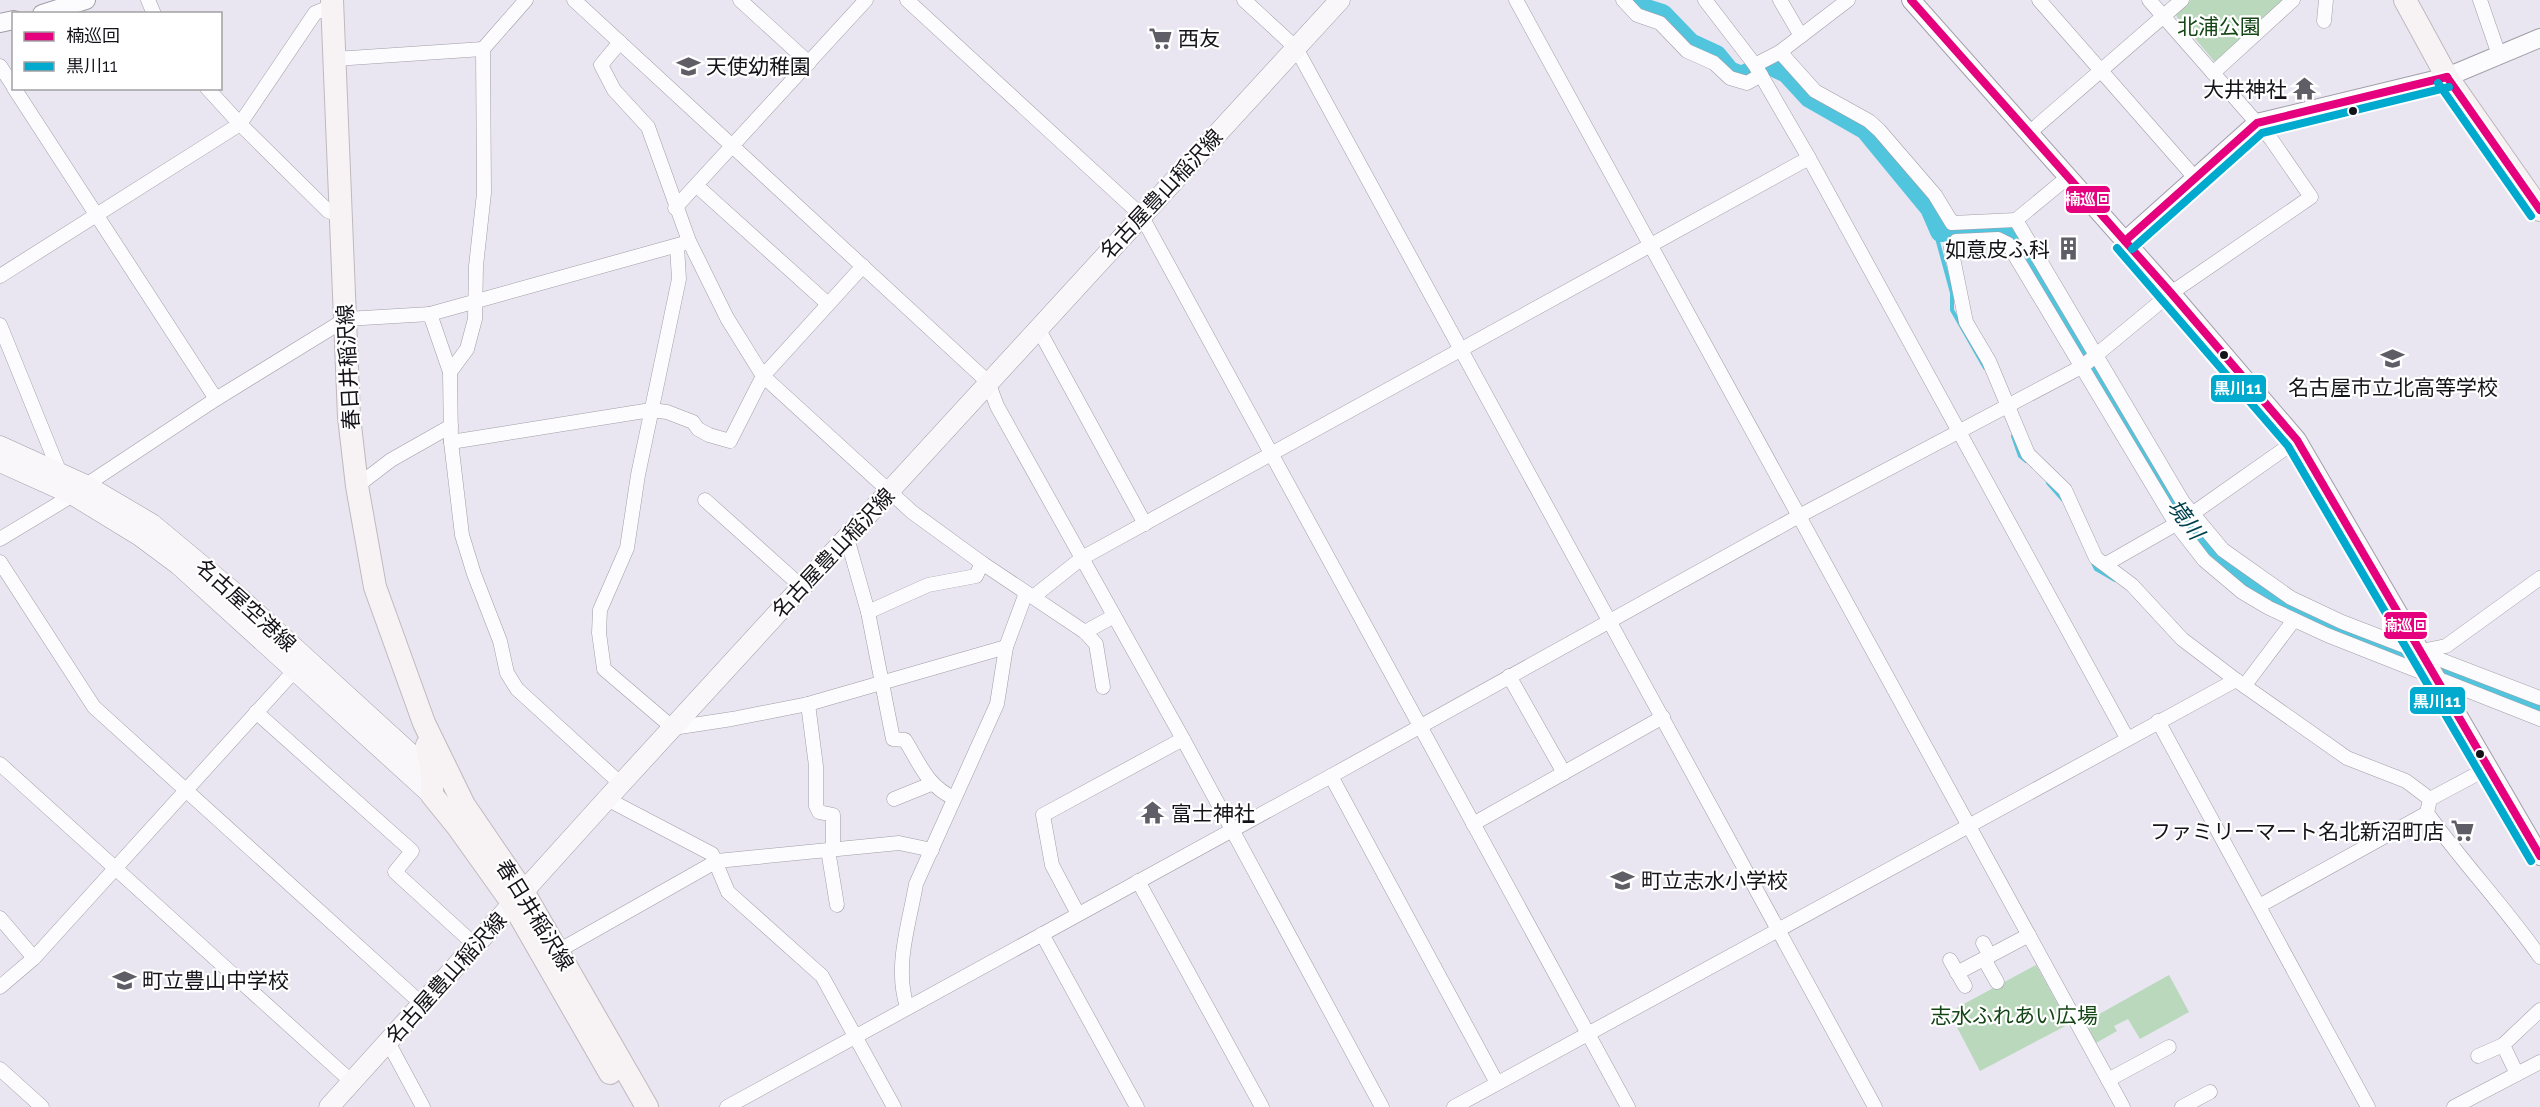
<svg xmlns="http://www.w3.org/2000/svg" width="2540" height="1107" font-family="Raleway,'Noto Sans JP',sans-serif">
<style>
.park{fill:#b9d8bc}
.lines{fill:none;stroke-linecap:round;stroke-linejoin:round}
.stream{stroke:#50c5dd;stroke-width:4}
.river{stroke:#50c5dd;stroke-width:22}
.minor-casing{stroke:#a09ea7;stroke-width:15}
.tertiary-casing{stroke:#a09ea7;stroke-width:20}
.secondary-casing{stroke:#a09ea7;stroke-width:21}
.primary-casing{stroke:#c0b8be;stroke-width:24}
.minor{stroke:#fcfbfd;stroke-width:14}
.tertiary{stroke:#fcfbfd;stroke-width:18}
.secondary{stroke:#f9f7f9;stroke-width:20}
.primary{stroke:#f7f3f5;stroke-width:22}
.bus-1-casing{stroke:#fff;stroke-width:12}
.bus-2-casing{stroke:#fff;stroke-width:12}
.bus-1{stroke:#e5007d;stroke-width:8}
.bus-2{stroke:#00a9ce;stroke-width:8}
.bus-dot{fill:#15131a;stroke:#fff;stroke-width:2}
.labels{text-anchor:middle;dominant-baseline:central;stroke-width:4.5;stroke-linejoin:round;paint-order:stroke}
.park-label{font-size:21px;fill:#154616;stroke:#fff}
.poi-label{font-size:21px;fill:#15131a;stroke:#fff;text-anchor:start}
.street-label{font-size:21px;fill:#15131a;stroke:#fff}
.water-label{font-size:22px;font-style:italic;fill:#00424f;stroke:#fff}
.line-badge{stroke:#fff;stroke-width:2}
.badge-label{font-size:16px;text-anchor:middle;font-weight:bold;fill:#fff}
</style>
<rect width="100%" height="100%" fill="#e9e6f2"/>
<g class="park">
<polygon points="2191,0 2289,0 2221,60 2214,61 2177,17 2176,14"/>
<polygon points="2036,965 2069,1024 1980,1071 1949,1012"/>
<polygon points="2169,975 2189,1012 2140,1039 2128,1019 2114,1026 2117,1031 2096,1043 2085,1022"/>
</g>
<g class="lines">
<g class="stream">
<polyline points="1941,231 1937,238 1952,293 1952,310 1985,368"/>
<polyline points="2013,436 2020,456 2026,461"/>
<polyline points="2048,483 2063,500"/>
<polyline points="2093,563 2096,569 2115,580"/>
</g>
<g class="river">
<polyline points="1632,0 1637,7 1662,15 1690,44 1716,56 1729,72 1741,77 1750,73"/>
<polyline points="1776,67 1787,72 1810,97 1866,129 1931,208 1941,231 2009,230 2178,512 2214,555 2243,580 2290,607 2540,708"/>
</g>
<defs>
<g id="minor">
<polyline points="148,0 154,14"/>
<polyline points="574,0 988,382 997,406 1183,739 1382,1107"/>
<polyline points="740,0 809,63"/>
<polyline points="907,0 1141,215 1628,1107"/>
<polyline points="1244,0 1296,48 1875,1107"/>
<polyline points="1516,0 2123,1107"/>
<polyline points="1623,0 1637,15 1660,23 1687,51 1714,63 1730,78 1747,83 1761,75"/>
<polyline points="1705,0 1755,65 1780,52 1815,91 1869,121 1879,130 1935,195 1952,223 2016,220 2183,502 2223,550 2291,598 2342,622 2540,698"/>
<polyline points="1780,0 1801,36"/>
<polyline points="2039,0 2196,179"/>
<polyline points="2480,0 2499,55"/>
<polyline points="2324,21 2326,0"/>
<polyline points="620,42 601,65 614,90 648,127 689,241 727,318 763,376 912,512 982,563 1085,632 1096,644 1103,687"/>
<polyline points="1780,52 1848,0"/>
<polyline points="335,59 483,49"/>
<polyline points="1755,65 1809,158 2127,738"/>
<polyline points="0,66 14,87"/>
<polyline points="2213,73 2293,0"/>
<polyline points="14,88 216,399"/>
<polyline points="207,88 240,124 328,211 340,215"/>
<polyline points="2029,133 2182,0"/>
<polyline points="697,186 828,304"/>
<polyline points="675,208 866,0"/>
<polyline points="2016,220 2068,177"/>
<polyline points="677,246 679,279 638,475 627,548 600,610 599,633 604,669 673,728 732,719 808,704 1006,647"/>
<polyline points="0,276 240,124 315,13 332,6"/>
<polyline points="430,314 685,243"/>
<polyline points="0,325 60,473"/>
<polyline points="1039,330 1145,524"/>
<polyline points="450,372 467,349 475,319 476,266 484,193 483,49 526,0"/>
<polyline points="451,442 651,410 667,412 693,422 698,429 709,435 730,441 763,376 863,266"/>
<polyline points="86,485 216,399 346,319 430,314 450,372 451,442 462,535 474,574 500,641 507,673 517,689 621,784"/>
<polyline points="357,486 391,460 451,426"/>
<polyline points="705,500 802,587"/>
<polyline points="2192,514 2297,440"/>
<path d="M847 538 868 612 893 739 905 740C920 764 927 786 954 798"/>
<polyline points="0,539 73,495"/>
<polyline points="0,562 94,707 423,1005"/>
<polyline points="2106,564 2176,524"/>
<polyline points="1033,597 1082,558 1809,158"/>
<polyline points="868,612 928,585 976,576 982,563"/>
<polyline points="1085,632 1114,616"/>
<polyline points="2421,651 2446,646 2540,578"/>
<polyline points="1509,676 1564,773"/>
<polyline points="2245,685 2294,620"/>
<polyline points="808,704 816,766 816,806 819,812 833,815 833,849"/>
<polyline points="256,712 412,851 395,872 476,946"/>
<path d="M2540 719 2327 635 2269 608 2242 592 2204 560 2176 524 2008 244 1998 239 1956 241 1951 248 1966 322 1989 361 2028 454 2065 490 2096 558 2132 585 2182 639 2236 680 2347 758 2406 781 2430 799 2427 813C2463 863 2505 907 2540 957"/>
<polyline points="2158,721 2368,1107"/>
<polyline points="0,764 352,1082"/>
<polyline points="1331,776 1497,1083"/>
<polyline points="607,799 712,854 728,892 822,976 894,1107"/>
<polyline points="894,799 931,784"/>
<polyline points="2430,799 2488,768"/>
<polyline points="1473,824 1663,717"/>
<polyline points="828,850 837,905"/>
<polyline points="1138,881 1262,1107"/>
<polyline points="2259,906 2427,813"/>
<polyline points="1078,914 1052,865 1043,815 1183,739"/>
<polyline points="0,918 34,958"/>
<polyline points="1042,934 1137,1107"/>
<polyline points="1983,943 1990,956"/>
<polyline points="558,951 717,861 899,843 932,850"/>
<polyline points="1984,959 1997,982"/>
<polyline points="1950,960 1965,986"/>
<polyline points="1957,973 2029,935"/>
<polyline points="0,987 34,958 295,670"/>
<path d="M907 1007C894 966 909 925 916 884L997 704 1006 647 1026 593"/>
<polyline points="388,1042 423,1107"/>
<polyline points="2478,1056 2503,1045"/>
<polyline points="0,1069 42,1107"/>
<polyline points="2517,1074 2503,1045 2540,1010"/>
<polyline points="2108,1080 2169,1047"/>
<polyline points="727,1107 1331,776 1799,516 2083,366 2171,293 2311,197 2271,139 2149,0"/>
<polyline points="1454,1107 2236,680"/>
<polyline points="2182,1107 2210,1092"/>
<polyline points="2454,1107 2540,1062"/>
</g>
<g id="tertiary">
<polyline points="1911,0 2171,293 2297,440 2540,856"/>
<polyline points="42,14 86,0"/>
<polyline points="0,23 14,20"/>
<polyline points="2125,241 2257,123 2447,77 2540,38"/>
</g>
<g id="secondary">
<polyline points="0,446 86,485 152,524 230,589 436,777"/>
<polyline points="0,462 73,495 140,536 179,565 432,795"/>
<polyline points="329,1107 607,799 1340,0"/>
</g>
<g id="primary">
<polyline points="332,0 349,417 357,486 375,587 424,723 464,805 524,893 647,1107"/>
<polyline points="2405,0 2447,77 2540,210"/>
<polyline points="427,745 432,772 432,795 458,827 513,904 610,1073"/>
</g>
</defs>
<use href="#minor" class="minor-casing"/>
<use href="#tertiary" class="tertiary-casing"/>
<use href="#secondary" class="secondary-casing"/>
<use href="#primary" class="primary-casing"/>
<use href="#minor" class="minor"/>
<use href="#tertiary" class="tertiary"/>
<use href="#secondary" class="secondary"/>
<use href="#primary" class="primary"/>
<defs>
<g id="bus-1">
<polyline points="1911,0 2171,293 2297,440 2540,856"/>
<polyline points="2447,77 2540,210"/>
<polyline points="2125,241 2257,123 2447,77"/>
</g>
<g id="bus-2">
<polyline points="2438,83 2531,216"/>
<polyline points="2117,248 2288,446 2531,861"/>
<polyline points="2132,249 2262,133 2449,87"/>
</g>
</defs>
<use href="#bus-1" class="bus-1-casing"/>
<use href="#bus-2" class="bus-2-casing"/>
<use href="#bus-1" class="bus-1"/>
<use href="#bus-2" class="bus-2"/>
</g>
<defs>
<symbol id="supermarket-bare" viewBox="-9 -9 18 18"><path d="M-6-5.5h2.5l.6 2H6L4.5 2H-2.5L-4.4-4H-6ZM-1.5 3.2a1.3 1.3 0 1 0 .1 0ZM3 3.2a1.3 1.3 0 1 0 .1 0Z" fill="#5f5d66" stroke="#fff" stroke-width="2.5" paint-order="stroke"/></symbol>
<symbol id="school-bare" viewBox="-9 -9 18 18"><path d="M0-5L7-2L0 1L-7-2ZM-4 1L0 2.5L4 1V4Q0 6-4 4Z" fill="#5f5d66" stroke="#fff" stroke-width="2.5" paint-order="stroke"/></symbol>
<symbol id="temple-bare" viewBox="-9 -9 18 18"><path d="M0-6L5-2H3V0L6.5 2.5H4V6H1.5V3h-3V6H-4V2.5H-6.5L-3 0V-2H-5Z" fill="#5f5d66" stroke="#fff" stroke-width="2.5" paint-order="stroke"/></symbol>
<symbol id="building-bare" viewBox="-9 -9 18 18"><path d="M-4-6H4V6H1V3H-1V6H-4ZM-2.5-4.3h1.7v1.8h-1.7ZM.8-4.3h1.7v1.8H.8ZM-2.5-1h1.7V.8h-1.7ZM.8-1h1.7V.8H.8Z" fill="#5f5d66" stroke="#fff" stroke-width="2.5" paint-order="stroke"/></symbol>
</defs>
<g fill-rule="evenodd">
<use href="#supermarket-bare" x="1144" y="22" width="33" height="33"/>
<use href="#school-bare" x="672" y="50" width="33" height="33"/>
<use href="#temple-bare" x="2288" y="72" width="33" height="33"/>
<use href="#building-bare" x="2052" y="232" width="33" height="33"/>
<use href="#school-bare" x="2376" y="342" width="33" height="33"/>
<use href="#temple-bare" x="1136" y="796" width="33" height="33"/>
<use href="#supermarket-bare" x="2446" y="814" width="33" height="33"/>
<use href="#school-bare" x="1606" y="864" width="33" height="33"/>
<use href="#school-bare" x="108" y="964" width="33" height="33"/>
</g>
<g class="bus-dot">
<circle cx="2353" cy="111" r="5"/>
<circle cx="2224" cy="355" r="5"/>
<circle cx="2480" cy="754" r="5"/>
</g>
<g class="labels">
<g class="park-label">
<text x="2219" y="26">北浦公園</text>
<text x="2014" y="1015">志水ふれあい広場</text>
</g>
<g class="poi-label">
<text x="1178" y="38">西友</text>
<text x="706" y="66">天使幼稚園</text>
<text x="2287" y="89" text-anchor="end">大井神社</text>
<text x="2050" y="249" text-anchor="end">如意皮ふ科</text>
<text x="2393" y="387" text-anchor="middle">名古屋市立北高等学校</text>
<text x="1171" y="813">富士神社</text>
<text x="2444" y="831" text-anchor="end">ファミリーマート名北新沼町店</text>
<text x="1641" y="880">町立志水小学校</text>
<text x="142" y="980">町立豊山中学校</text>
</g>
<g class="street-label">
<text transform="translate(1161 194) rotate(-47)">名古屋豊山稲沢線</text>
<text transform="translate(348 367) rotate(-93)">春日井稲沢線</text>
<text transform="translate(833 553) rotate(-47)">名古屋豊山稲沢線</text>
<text transform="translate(246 605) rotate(42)">名古屋空港線</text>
<text transform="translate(535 915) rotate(58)">春日井稲沢線</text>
<text transform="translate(446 978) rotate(-48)">名古屋豊山稲沢線</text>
</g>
<g class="water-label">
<text transform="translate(2186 519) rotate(53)">境川</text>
</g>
</g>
<g class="line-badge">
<rect x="2065" y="185" width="46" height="29" rx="6" fill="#e5007d"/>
<rect x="2210" y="374" width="57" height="29" rx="6" fill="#00a9ce"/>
<rect x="2383" y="611" width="45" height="29" rx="6" fill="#e5007d"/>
<rect x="2409" y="686" width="57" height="29" rx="6" fill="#00a9ce"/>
</g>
<g class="badge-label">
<text x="2088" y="205">楠巡回</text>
<text x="2238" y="394">黒川11</text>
<text x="2405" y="631">楠巡回</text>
<text x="2437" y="707">黒川11</text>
</g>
<rect x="12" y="12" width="210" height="78" fill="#ffffff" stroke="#a1a1a3" stroke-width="1.5"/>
<rect x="24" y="32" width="30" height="9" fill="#e5007d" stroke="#a1a1a3" stroke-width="1.5"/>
<text x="66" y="42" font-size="18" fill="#15131a">楠巡回</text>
<rect x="24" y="62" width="30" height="9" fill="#00a9ce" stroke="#a1a1a3" stroke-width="1.5"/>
<text x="66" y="72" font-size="18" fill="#15131a">黒川11</text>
</svg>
